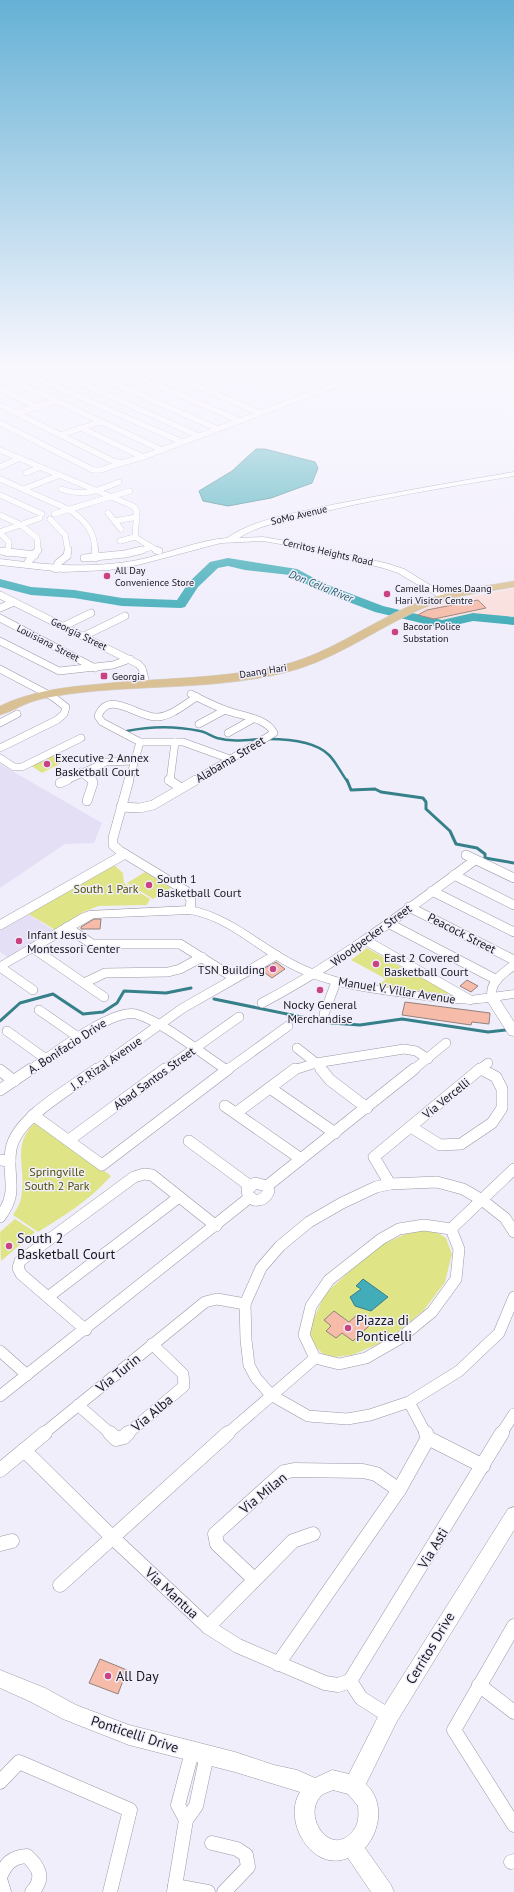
<svg xmlns="http://www.w3.org/2000/svg" width="514" height="1892" font-family="'PT Sans',sans-serif">
<style>
.commercial{fill:#fadfdc}
.built{fill:#e5dff5}
.green{fill:#dfe587}
.water{fill:#42adb8;stroke:#36808a}
.lines{fill:none;stroke-linecap:round;stroke-linejoin:round}
.stream-far1{stroke:#36808a;stroke-width:2.5}
.stream{stroke:#36808a;stroke-width:3}
.river{fill:#42adb8;fill-rule:evenodd}
.building{fill:#f6bca9;stroke:#91827d}
.minor-far4-casing{stroke:#9c98a6;stroke-width:6}
.minor-far3-casing{stroke:#9c98a6;stroke-width:8}
.minor-far2-casing{stroke:#9c98a6;stroke-width:10}
.minor-far1-casing{stroke:#9c98a6;stroke-width:12}
.minor-casing{stroke:#9c98a6;stroke-width:15}
.tertiary-casing{stroke:#9c98a6;stroke-width:1}
.primary-casing{stroke:#d1d1d2;stroke-width:1}
.minor-far4{stroke:#fff;stroke-width:5.5}
.minor-far3{stroke:#fff;stroke-width:7}
.minor-far2{stroke:#fff;stroke-width:9}
.minor-far1{stroke:#fff;stroke-width:11}
.minor{stroke:#fff;stroke-width:14}
.tertiary{fill:#fff;fill-rule:evenodd}
.primary{fill:#dac195;fill-rule:evenodd}
.poi-dot{fill:#c94282;stroke:#f1eefc;stroke-width:1.5}
.labels{text-anchor:middle;dominant-baseline:central;stroke-width:3;stroke-linejoin:round;paint-order:stroke}
.far-street-label{font-size:10px;fill:#19181d;stroke:#f1eefc}
.far-poi-label{font-size:10px;fill:#19181d;stroke:#f1eefc;text-anchor:start}
.far-water-label{font-size:11px;font-style:italic;fill:#205b61;stroke:#f1eefc}
.poi-label{font-size:12px;fill:#19181d;stroke:#f1eefc;text-anchor:start}
.street-label{font-size:12px;fill:#19181d;stroke:#f1eefc}
.park-label{font-size:12px;fill:#4d4f00;stroke:#f1eefc}
.near-poi-label{font-size:14px;fill:#19181d;stroke:#f1eefc;text-anchor:start}
.near-street-label{font-size:14px;fill:#19181d;stroke:#f1eefc}
</style>
<rect width="100%" height="100%" fill="#f1eefc"/>
<polygon class="commercial" points="514,588 514,619 471,616 438,622 414,614 436,604"/>
<g class="built">
<polygon points="0,764 102,823 94,843 65,844 0,888"/>
<polygon points="25,912 55,931 9,958 0,952 0,927"/>
</g>
<g class="green">
<polygon points="51,755 63,762 42,773 30,765"/>
<path d="M113 864 123 873 124 883 150 899 147 905 99 906 83 912 56 931C46 923 36 919 25 912Z"/>
<polygon points="145,872 171,888 153,899 127,883"/>
<polygon points="367,948 401,967 387,979 405,966 457,995 377,986 386,979 351,960"/>
<path d="M37 1121 69 1143 111 1176C90 1200 65 1215 38 1232L13 1215C16 1210 20 1204 21 1198 28 1169 9 1144 37 1121Z"/>
<polygon points="15,1219 35,1232 1,1261 0,1232"/>
<polygon points="414,1230 435,1231 446,1238 452,1254 445,1282 424,1310 388,1340 352,1355 334,1357 323,1354 311,1342 310,1327 325,1294 375,1248"/>
</g>
<g class="water">
<polygon points="256,449 265,449 315,462 318,468 312,483 271,498 228,506 203,501 199,491 232,471"/>
<polygon points="363,1279 388,1297 371,1311 355,1306 350,1297 361,1289 356,1286"/>
</g>
<g class="lines">
<g class="stream-far1">
<path d="M127 731C151 726 176 726 200 731 206 732 211 736 217 738 231 742 246 740 260 739"/>
<path d="M268 739C286 739 315 741 329 755 336 762 341 773 347 781"/>
</g>
<g class="stream">
<polyline points="347,780 351,790 375,789 381,792 423,798 426,802 426,809 450,831 456,844 477,848 485,854 485,858 514,863"/>
<polyline points="214,999 331,1023 360,1025 402,1019 488,1032 514,1029"/>
<polyline points="0,1021 20,1003 53,994 83,1014 103,1012 117,1003 124,991 166,993 191,988"/>
</g>
<polygon class="river" points="228,558 297,569 325,584 383,606 442,620 473,613 514,617 514,625 473,621 442,628 375,612 317,590 290,575 245,570 228,566 218,568 198,587 185,607 181,608 122,606 74,598 31,595 0,587 0,579 31,587 74,590 122,598 177,600 189,582 210,562"/>
</g>
<g class="building">
<polygon points="478,600 486,608 434,619 418,615 427,610"/>
<polygon points="94,919 101,919 100,929 81,929 81,927"/>
<polygon points="276,962 285,969 272,978 261,970"/>
<polygon points="467,980 478,986 471,992 460,986"/>
<polygon points="405,1002 490,1013 489,1024 472,1022 471,1025 402,1015"/>
<polygon points="334,1311 349,1322 357,1315 370,1325 353,1341 342,1333 336,1338 326,1331 331,1326 324,1320"/>
<polygon points="100,1659 127,1670 118,1694 89,1683"/>
</g>
<g class="lines">
<defs>
<g id="minor-far4">
<polyline points="45,367 199,436"/>
<polyline points="77,367 218,429"/>
<polyline points="116,367 240,421"/>
<polyline points="153,367 260,413"/>
<polyline points="476,367 514,379"/>
<polyline points="21,371 182,442"/>
<polyline points="3,376 162,450"/>
<polyline points="1,377 34,367"/>
<polyline points="0,389 37,407"/>
<polyline points="0,405 113,461 122,463 143,457 383,367"/>
<polyline points="17,413 56,401"/>
<polyline points="0,423 93,470 101,470 122,463"/>
<polyline points="81,428 143,457"/>
<polyline points="60,435 100,422"/>
<polyline points="0,450 133,506 137,511 135,537 158,551"/>
<polyline points="0,467 20,458"/>
<polyline points="26,473 40,467"/>
<path d="M0 479 70 510C85 521 95 531 95 551"/>
<polyline points="24,489 60,475"/>
<path d="M61 489C85 497 97 491 119 482"/>
<polyline points="0,495 42,514"/>
<polyline points="108,513 121,529"/>
<polyline points="54,514 130,491"/>
<polyline points="0,515 21,525 37,538 38,551"/>
<polyline points="50,519 65,535 68,551"/>
<polyline points="115,521 137,517"/>
<polyline points="0,532 40,518"/>
<polyline points="0,533 9,542 8,551"/>
<polyline points="120,541 135,537"/>
<polyline points="138,551 152,547"/>
</g>
<g id="minor-far3">
<polyline points="156,550 159,551"/>
<polyline points="0,551 35,555"/>
<polyline points="8,553 8,550"/>
<polyline points="67,556 68,550"/>
<polyline points="84,558 125,554 142,550"/>
<polyline points="95,558 95,550"/>
<polyline points="28,562 38,550"/>
<polyline points="56,569 58,563 67,556"/>
<polyline points="0,595 138,664 142,668 146,683"/>
<polyline points="0,608 14,602"/>
<polyline points="0,618 95,668"/>
<polyline points="64,626 91,613"/>
<polyline points="84,636 125,616"/>
<polyline points="0,641 59,671 113,665 130,659"/>
<polyline points="0,669 53,697 66,707 64,714 57,720 0,748"/>
<path d="M191 694C202 700 213 705 225 710 240 716 266 717 274 733L194 781"/>
<path d="M197 697C186 703 172 716 158 717 139 719 109 688 98 716L102 722 140 742H183L230 759"/>
<polyline points="0,723 17,714"/>
<polyline points="199,724 225,710"/>
<polyline points="228,733 253,719"/>
<polyline points="0,758 14,767 22,767 81,738"/>
<polyline points="81,772 92,781"/>
<polyline points="65,781 106,762 134,761"/>
<polyline points="129,781 140,742"/>
<polyline points="170,781 175,742"/>
</g>
<g id="minor-far2">
<polyline points="129,780 113,838 113,845 120,851 186,891 191,900 190,910"/>
<polyline points="169,780 181,788"/>
<polyline points="60,783 67,780"/>
<polyline points="87,801 93,783 92,780"/>
<polyline points="121,807 140,808 153,805 196,780"/>
<polyline points="466,855 514,878"/>
<polyline points="454,875 514,905"/>
<polyline points="432,891 514,932"/>
<polyline points="409,907 514,960"/>
<polyline points="388,923 497,980"/>
<polyline points="0,925 125,854"/>
<polyline points="67,927 92,944 180,944 234,978"/>
<polyline points="365,940 470,1000"/>
<polyline points="33,948 104,997"/>
<polyline points="0,967 33,990"/>
<polyline points="84,983 105,973 168,972 180,969 202,957"/>
<path d="M492 998C489 982 502 974 514 965"/>
<path d="M262 1003C338 963 406 911 475 860"/>
<polyline points="39,1010 78,1037"/>
<polyline points="324,1014 336,982"/>
<polyline points="7,1031 46,1059"/>
<polyline points="297,1048 316,1063 322,1070"/>
<polyline points="481,1069 483,1070"/>
<path d="M30 1070C51 1056 112 1008 136 1014 163 1022 202 1054 227 1070"/>
<polyline points="96,1070 183,1008 276,955"/>
<polyline points="164,1070 239,1017"/>
<polyline points="227,1070 288,1026"/>
<polyline points="294,1070 316,1063 404,1049 416,1051 428,1059"/>
<polyline points="413,1070 446,1043"/>
<polyline points="479,1070 488,1063"/>
</g>
<g id="minor-far1">
<polyline points="321,1069 330,1080 367,1108"/>
<polyline points="0,1070 14,1081"/>
<polyline points="270,1088 335,1133"/>
<polyline points="0,1090 31,1069"/>
<polyline points="225,1106 301,1159"/>
<polyline points="236,1113 295,1069"/>
<polyline points="33,1115 102,1165 228,1069"/>
<polyline points="411,1127 440,1145 461,1144 492,1123 502,1108 502,1089 496,1077 481,1069"/>
<polyline points="69,1140 165,1069"/>
<polyline points="189,1141 250,1186"/>
<polyline points="0,1160 10,1161"/>
<path d="M255 1183 267 1186 269 1191C266 1198 261 1201 254 1200L248 1195 247 1190Z"/>
<polyline points="390,1184 374,1157 480,1069"/>
<polyline points="267,1186 414,1069"/>
<path d="M0 1217C20 1191 6 1177 11 1149 17 1117 72 1088 97 1069"/>
<polygon points="424,1225 451,1229 459,1249 456,1279 432,1312 399,1339 366,1358 339,1364 315,1358 304,1335 311,1306 329,1280 381,1239 399,1229"/>
<polyline points="451,1229 514,1169"/>
<polyline points="514,1232 505,1218 482,1200 463,1189 437,1182 390,1184 376,1187 342,1203 309,1222 280,1246 261,1268 245,1304 246,1340 249,1365 256,1378 271,1395 308,1416 347,1419 370,1415 409,1402 459,1371 499,1333 514,1297"/>
<polyline points="48,1297 179,1197"/>
<polyline points="86,1330 21,1274 18,1268 20,1261 134,1177 144,1174 152,1175 216,1226"/>
<polyline points="0,1351 27,1375"/>
<polyline points="0,1396 249,1198"/>
<polyline points="409,1402 426,1434"/>
<polyline points="78,1405 111,1434"/>
<polyline points="43,1434 205,1302 217,1299 245,1304"/>
<polyline points="127,1434 184,1386 183,1374 152,1344"/>
<polyline points="227,1434 315,1358"/>
<polyline points="501,1434 514,1414"/>
</g>
<g id="minor">
<polyline points="110,1433 116,1439 124,1437 128,1433"/>
<polyline points="426,1433 428,1438 483,1466"/>
<polyline points="24,1450 112,1537 208,1627 238,1646 325,1683 338,1685 350,1681"/>
<polyline points="0,1470 45,1433"/>
<polyline points="0,1544 12,1541"/>
<polyline points="254,1579 217,1544 215,1534 284,1472 294,1470 363,1471 376,1474 399,1490"/>
<polyline points="60,1585 228,1433"/>
<polyline points="514,1626 454,1730 514,1825"/>
<polyline points="208,1627 293,1541 313,1534"/>
<polyline points="278,1664 399,1490 428,1438"/>
<polyline points="350,1681 502,1433"/>
<polyline points="350,1681 361,1698 389,1716"/>
<polyline points="479,1685 514,1712"/>
<polyline points="0,1782 19,1762 130,1810 110,1892"/>
<polyline points="186,1820 178,1805 192,1752"/>
<polyline points="212,1843 237,1849 246,1855 248,1867 224,1892"/>
<polyline points="511,1862 514,1861"/>
<path d="M0 1877C6 1863 12 1857 27 1856 39 1867 45 1878 32 1892"/>
<polyline points="0,1879 4,1892"/>
<polyline points="175,1886 208,1892"/>
<polyline points="174,1892 186,1820 196,1806 207,1755"/>
</g>
<g id="tertiary">
<path d="M514 472V476C443 488 372 499 302 517 281 522 256 526 239 538L263 537 303 544 389 564 404 569 448 596V600L445 601 398 573 383 568 303 548 263 541 221 543 138 565 109 570 63 572 0 565V559C48 565 90 569 138 560 166 554 199 540 227 538 256 518 297 513 331 505 392 493 453 482 514 472Z"/>
<path d="M190 906C233 914 264 947 303 965 349 986 402 989 452 996H470L514 990V998L500 1000 514 1022V1036L509 1035 488 1002C459 1006 432 1001 403 997 366 992 328 987 294 970 260 954 228 920 190 914L94 918 0 971V962L81 914 89 911Z"/>
<path d="M514 1507V1530L396 1723 366 1784C384 1801 381 1830 365 1848L391 1885 394 1892H371L348 1858C312 1873 282 1821 300 1792L235 1772 129 1745 63 1719 31 1702 0 1688V1670L45 1688 76 1705 129 1725 235 1752 274 1765 297 1770 315 1778 332 1770 349 1774 382 1709 508 1509ZM333 1790 348 1794 358 1806C359 1817 359 1826 350 1834 329 1856 301 1814 322 1795 324 1793 329 1792 333 1790Z"/>
</g>
<path id="primary" d="M514 581V587C486 592 458 595 431 605 385 623 345 654 298 669 224 691 145 684 69 694 56 696 43 698 31 702 20 706 11 712 0 715V706C31 691 65 687 100 684 158 678 217 679 274 667 325 657 367 624 414 604 446 591 480 587 514 581Z"/>
</defs>
<use href="#minor-far4" class="minor-far4-casing"/>
<use href="#minor-far3" class="minor-far3-casing"/>
<use href="#minor-far2" class="minor-far2-casing"/>
<use href="#minor-far1" class="minor-far1-casing"/>
<use href="#minor" class="minor-casing"/>
<use href="#tertiary" class="tertiary-casing"/>
<use href="#primary" class="primary-casing"/>
<use href="#minor-far4" class="minor-far4"/>
<use href="#minor-far3" class="minor-far3"/>
<use href="#minor-far2" class="minor-far2"/>
<use href="#minor-far1" class="minor-far1"/>
<use href="#minor" class="minor"/>
<use href="#tertiary" class="tertiary"/>
<use href="#primary" class="primary"/>
</g>
<linearGradient id="sky" x2="0" y2="1"><stop stop-color="#65b1d5"/><stop offset="0.58" stop-color="#f9f7fe"/><stop offset="1" stop-color="#f9f7fe" stop-opacity="0"/></linearGradient>
<rect width="514" height="632" fill="url(#sky)"/>
<g class="poi-dot">
<circle cx="107" cy="576" r="4"/>
<circle cx="387" cy="594" r="4"/>
<circle cx="395" cy="632" r="4"/>
<rect x="100" y="672" width="8" height="8" rx="2"/>
<circle cx="47" cy="764" r="4"/>
<circle cx="149" cy="885" r="4"/>
<circle cx="19" cy="941" r="4"/>
<circle cx="376" cy="964" r="4"/>
<circle cx="273" cy="969" r="4"/>
<circle cx="320" cy="990" r="4"/>
<circle cx="9" cy="1246" r="4"/>
<circle cx="348" cy="1328" r="4"/>
<circle cx="108" cy="1676" r="4"/>
</g>
<g class="labels">
<g class="far-street-label">
<text transform="translate(299 515) rotate(-13)">SoMo Avenue</text>
<text transform="translate(328 552) rotate(13)">Cerritos Heights Road</text>
<text transform="translate(79 634) rotate(26)">Georgia Street</text>
<text transform="translate(48 643) rotate(27)">Louisiana Street</text>
<text transform="translate(263 671) rotate(-9)">Daang Hari</text>
</g>
<g class="far-poi-label">
<text x="115" y="570">All Day<tspan x="115" dy="12">Convenience Store</tspan></text>
<text x="395" y="588">Camella Homes Daang<tspan x="395" dy="12">Hari Visitor Centre</tspan></text>
<text x="403" y="626">Bacoor Police<tspan x="403" dy="12">Substation</tspan></text>
<text x="112" y="676">Georgia</text>
</g>
<g class="far-water-label">
<text transform="translate(321 586) rotate(22)">Don Celia River</text>
</g>
<g class="poi-label">
<text x="55" y="757">Executive 2 Annex<tspan x="55" dy="14">Basketball Court</tspan></text>
<text x="157" y="878">South 1<tspan x="157" dy="14">Basketball Court</tspan></text>
<text x="27" y="934">Infant Jesus<tspan x="27" dy="14">Montessori Center</tspan></text>
<text x="384" y="957">East 2 Covered<tspan x="384" dy="14">Basketball Court</tspan></text>
<text x="265" y="969" text-anchor="end">TSN Building</text>
<text x="320" y="1004" text-anchor="middle">Nocky General<tspan x="320" dy="14">Merchandise</tspan></text>
</g>
<g class="street-label">
<text transform="translate(230 759) rotate(-31)">Alabama Street</text>
<text transform="translate(462 933) rotate(27)">Peacock Street</text>
<text transform="translate(371 935) rotate(-36)">Woodpecker Street</text>
<text transform="translate(397 990) rotate(9)">Manuel V. Villar Avenue</text>
<text transform="translate(67 1046) rotate(-33)">A. Bonifacio Drive</text>
<text transform="translate(106 1063) rotate(-35)">J. P. Rizal Avenue</text>
<text transform="translate(154 1078) rotate(-36)">Abad Santos Street</text>
<text transform="translate(446 1098) rotate(-39)">Via Vercelli</text>
</g>
<g class="park-label">
<text x="106" y="888">South 1 Park</text>
<text x="57" y="1171">Springville<tspan x="57" dy="14">South 2 Park</tspan></text>
</g>
<g class="near-poi-label">
<text x="17" y="1238">South 2<tspan x="17" dy="16">Basketball Court</tspan></text>
<text x="356" y="1320">Piazza di<tspan x="356" dy="16">Ponticelli</tspan></text>
<text x="116" y="1676">All Day</text>
</g>
<g class="near-street-label">
<text transform="translate(118 1373) rotate(-39)">Via Turin</text>
<text transform="translate(152 1413) rotate(-40)">Via Alba</text>
<text transform="translate(263 1493) rotate(-39)">Via Milan</text>
<text transform="translate(433 1548) rotate(-59)">Via Asti</text>
<text transform="translate(172 1593) rotate(43)">Via Mantua</text>
<text transform="translate(430 1648) rotate(-59)">Cerritos Drive</text>
<text transform="translate(135 1734) rotate(18)">Ponticelli Drive</text>
</g>
</g>
</svg>
